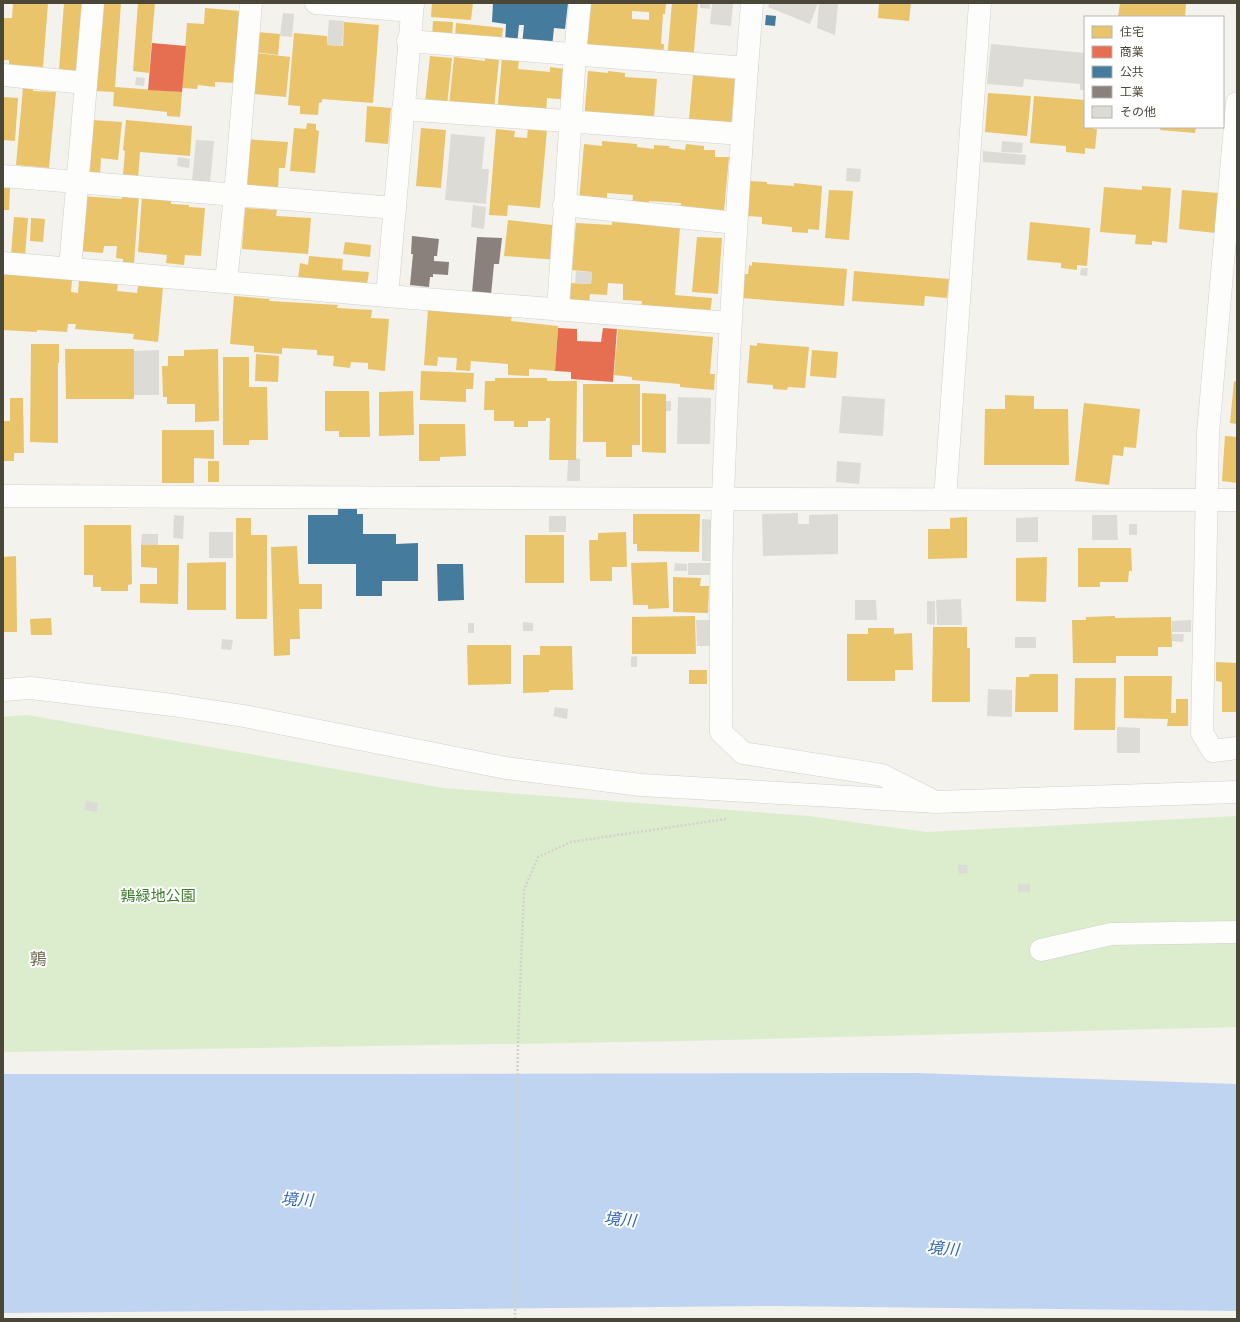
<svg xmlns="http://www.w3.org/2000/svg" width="1240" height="1322" font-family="'PT Sans Narrow','Noto Sans JP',sans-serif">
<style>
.green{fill:#dcedce}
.water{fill:#bed4f0}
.homes{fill:#e9c46a;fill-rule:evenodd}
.shops{fill:#e76f51}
.public{fill:#457b9d}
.industry{fill:#8a817c}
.building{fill:#dddbd5}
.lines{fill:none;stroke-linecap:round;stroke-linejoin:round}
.street-casing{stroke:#d1d0cb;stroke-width:23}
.path{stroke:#d3d2cb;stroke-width:2.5;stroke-dasharray:2 2;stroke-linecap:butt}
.street{stroke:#fdfdfc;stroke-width:22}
.labels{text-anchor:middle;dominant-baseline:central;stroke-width:4;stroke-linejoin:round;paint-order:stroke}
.park-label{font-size:15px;fill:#3c7d2a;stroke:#fff}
.water-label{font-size:16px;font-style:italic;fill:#3068b8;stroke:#fff}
.quarter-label{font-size:17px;fill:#6d6650;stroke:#fff}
</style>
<rect width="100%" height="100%" fill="#f3f2ed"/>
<polygon class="green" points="27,715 444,788 808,816 927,832 1237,816 1237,1027 687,1041 3,1052 3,717"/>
<polygon class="water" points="915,1073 1237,1084 1237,1311 775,1306 3,1313 3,1074 375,1074"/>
<g class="homes">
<polygon points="13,3 48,3 43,67 9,65 9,60 3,60 3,18 12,18"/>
<polygon points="64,3 84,4 78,71 59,70"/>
<polygon points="98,3 121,3 115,87 182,92 180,117 167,116 167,112 113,106 114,92 95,91"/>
<polygon points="138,3 155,3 149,73 133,71"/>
<polygon points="432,3 473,3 471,20 431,17"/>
<path d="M590 3H666L665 14H663L661 44H664L663 60 586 45ZM632 11 649 12V20L632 19Z"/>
<polygon points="672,3 698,3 693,62 667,60"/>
<polygon points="879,3 911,3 909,21 878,18"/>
<polygon points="1120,3 1186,4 1185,17 1118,17"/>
<polygon points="205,8 241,11 235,83 215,82 215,87 198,85 197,89 182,88 187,23 204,24"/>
<polygon points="433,21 453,22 452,39 432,37"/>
<polygon points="344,22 379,25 373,103 322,99 322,102 319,103 318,115 300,114 300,106 288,105 294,33 327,36 327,45 343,46"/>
<polygon points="456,23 503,28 501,46 455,37"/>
<polygon points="257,32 280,34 278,55 255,52"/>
<polygon points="257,53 290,57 286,97 253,94"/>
<polygon points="430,56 452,58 447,105 425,103"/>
<polygon points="454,57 485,61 485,58 499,60 494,109 449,106"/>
<polygon points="502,58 519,60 518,69 550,72 550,67 572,70 570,100 547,98 546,114 497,113"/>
<polygon points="588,71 608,73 608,71 625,73 625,77 657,79 654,117 621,114 620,124 584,121"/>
<polygon points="693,75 735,79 731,129 688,130"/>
<polygon points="23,88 33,89 33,91 56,92 49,168 16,165"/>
<polygon points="988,93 1031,96 1027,136 985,132"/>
<polygon points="1034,96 1085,100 1085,127 1094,127 1093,129 1097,129 1095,149 1085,148 1085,154 1066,152 1066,146 1030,143"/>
<polygon points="3,97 18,98 15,141 3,140"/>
<polygon points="367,106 391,108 388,144 365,142"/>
<polygon points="92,120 122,122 118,160 101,158 100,174 88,173"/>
<polygon points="126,120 192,126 190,156 140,152 138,177 123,175 125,151 123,150"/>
<polygon points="307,123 316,124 316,130 319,131 315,173 290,171 294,128 306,129"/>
<polygon points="1161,127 1196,127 1195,133 1160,130"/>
<polygon points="421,128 446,130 441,188 416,186"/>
<polygon points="528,128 547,130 540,208 508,205 507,216 489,215 496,129 515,131 514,137 527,138"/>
<polygon points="245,139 288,142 285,168 279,168 278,188 241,185"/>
<polygon points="602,141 637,144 637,147 654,149 654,145 670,146 669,148 685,150 686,144 704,146 704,150 715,150 715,157 729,157 724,211 699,208 698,211 680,209 681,203 649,201 648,210 632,208 633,195 607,193 607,203 579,201 584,144 602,146"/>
<polygon points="750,181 767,182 767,184 794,186 794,183 822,186 819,230 808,229 808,233 792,232 792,227 762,224 762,217 747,216"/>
<polygon points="1142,186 1171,188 1167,243 1152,241 1152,245 1135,244 1136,235 1100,232 1104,187 1142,190"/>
<polygon points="3,188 10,188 9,210 3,210"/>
<polygon points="829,190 853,191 849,240 825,238"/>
<polygon points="1182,190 1218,193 1215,233 1179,229"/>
<polygon points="121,195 139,196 134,263 123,262 123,259 116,258 117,246 104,246 103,253 78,251 82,196 122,199"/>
<polygon points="142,196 171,199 171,204 189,205 189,207 205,208 201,256 185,255 184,265 166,263 167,255 138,252"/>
<polygon points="245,208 277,210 276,216 311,218 308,254 242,249"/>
<polygon points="14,217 28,218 25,256 11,255"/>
<polygon points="31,218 45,219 43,242 30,241"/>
<polygon points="508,220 561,226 559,260 504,256"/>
<polygon points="612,222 680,227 675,295 712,298 710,313 641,307 642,301 623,300 623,284 608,283 607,295 590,294 589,302 569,301 570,283 591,284 592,272 572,270 576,223 612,225"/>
<polygon points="1030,222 1090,228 1087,266 1077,265 1077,270 1061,268 1061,263 1027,260"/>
<polygon points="697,237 722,238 718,294 692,292"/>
<polygon points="345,242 371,245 370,257 343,254"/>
<polygon points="309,256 343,259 342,270 369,272 367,284 298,279 300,263 308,265"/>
<polygon points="752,262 847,269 844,306 741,298 742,274 748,274 749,265 752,266"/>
<polygon points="854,271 949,279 947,298 925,296 924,306 852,301"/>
<polygon points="3,273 72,279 71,292 78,293 79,280 118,283 117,291 137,293 138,285 163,287 158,342 133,339 134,334 75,329 76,324 68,324 67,332 37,330 37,332 3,330"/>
<polygon points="234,296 270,299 269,301 338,305 337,308 372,310 371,318 389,319 385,371 368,369 368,363 351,362 350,368 333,366 334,356 317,355 317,350 282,348 282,354 266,353 254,352 254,346 230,344"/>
<polygon points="428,309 512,316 511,321 558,326 555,371 529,369 529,376 508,375 508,356 508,364 471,361 470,371 456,370 457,358 438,357 437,366 424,365"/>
<polygon points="618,329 713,337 710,374 715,374 714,390 680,387 680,384 632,380 632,377 614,375"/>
<polygon points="757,343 809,347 805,388 788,387 787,390 773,389 773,385 747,383 750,345 757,346"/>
<polygon points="31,344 59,344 59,363 58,363 58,443 30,442"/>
<polygon points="65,349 134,349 134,399 66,399"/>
<polygon points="218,349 219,421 195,422 195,404 167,404 167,397 163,397 162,366 168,366 168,356 184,356 184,350"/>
<polygon points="812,350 838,352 836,378 810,376"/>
<polygon points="256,354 279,356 278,382 255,381"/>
<polygon points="223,357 249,357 249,387 267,387 268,440 249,440 249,445 223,445"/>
<polygon points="421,371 474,373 473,389 466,389 466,402 420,400"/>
<polygon points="495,378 547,378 547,381 577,381 576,460 549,460 550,418 546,418 546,421 528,421 528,427 514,427 514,421 494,421 494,410 484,410 485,381 495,381"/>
<polygon points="1234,381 1237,382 1237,424 1230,423"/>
<polygon points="583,384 640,384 640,445 632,445 632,457 606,457 606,442 583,442"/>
<polygon points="325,391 369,391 370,437 339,437 339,431 325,431"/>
<polygon points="413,391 414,435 379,436 379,392"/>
<polygon points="642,393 666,394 666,453 642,452"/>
<polygon points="1005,395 1034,396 1034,409 1068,409 1069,465 984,465 985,409 1005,409"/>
<polygon points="10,398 23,398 24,453 14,453 14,461 3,461 3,421 10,421"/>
<polygon points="1084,403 1140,409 1136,448 1124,447 1123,456 1113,455 1109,485 1075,481"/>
<polygon points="419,424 465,424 466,456 440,457 440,461 419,461"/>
<polygon points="162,430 214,430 214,459 194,458 194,483 162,483"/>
<polygon points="1225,436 1237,437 1237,483 1222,481"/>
<rect x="208" y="461" width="11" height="21"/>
<polygon points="633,514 700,514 699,552 637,551 637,544 633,544"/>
<polygon points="967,517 967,558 928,559 928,529 950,529 950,518"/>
<polygon points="236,518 251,518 251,535 267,535 267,619 236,619"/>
<polygon points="84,525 131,525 132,584 128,585 128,591 101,591 101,587 93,587 93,575 84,575"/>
<polygon points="626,532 627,567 612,567 612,581 590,581 589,540 598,540 598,533"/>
<rect x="525" y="535" width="39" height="48"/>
<polygon points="141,545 179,545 178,604 140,603 140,584 157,584 157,568 141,567"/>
<polygon points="297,546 299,584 322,584 322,609 299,609 300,639 290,639 290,655 274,656 271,547"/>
<polygon points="1078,548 1131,548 1132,571 1129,571 1128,582 1100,582 1100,587 1078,587"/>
<polygon points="16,556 17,632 3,632 3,557"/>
<polygon points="1047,557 1046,602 1016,601 1016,558"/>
<polygon points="226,562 226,610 187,610 187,563"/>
<polygon points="667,562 669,608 648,609 648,605 633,605 631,563"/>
<polygon points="673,577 701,578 700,586 709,586 708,613 673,612"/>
<polygon points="695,616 696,654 632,654 632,617"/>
<polygon points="1115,616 1115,618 1171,617 1172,647 1158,647 1158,656 1116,656 1116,663 1073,663 1072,620 1086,620 1086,617"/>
<polygon points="51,618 52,635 31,635 30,619"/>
<polygon points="933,627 967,627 967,648 970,648 970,702 932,702"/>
<polygon points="868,628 894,628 894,634 912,633 913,670 895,670 895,681 847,681 847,634 868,634"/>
<polygon points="467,645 511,645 511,684 468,685"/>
<polygon points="540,646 572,646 573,690 549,690 549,692 523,693 523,655 540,655"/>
<polygon points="1216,662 1237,663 1237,712 1222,712 1222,682 1216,681"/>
<rect x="689" y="670" width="18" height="14"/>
<polygon points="1030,674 1058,674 1058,712 1015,712 1016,677 1029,677"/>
<polygon points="1124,676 1172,676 1171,713 1176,713 1176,699 1188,699 1188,726 1167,726 1168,719 1124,718"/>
<polygon points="1075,678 1116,678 1115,730 1074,730"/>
</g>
<g class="shops">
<polygon points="152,43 186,46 182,92 148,90"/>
<polygon points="558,328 577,329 577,341 601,342 603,328 617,329 613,382 571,379 571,372 555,371"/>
</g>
<g class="public">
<polygon points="493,3 568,3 565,29 554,28 552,47 522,45 524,25 519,25 517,45 505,44 506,24 492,22"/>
<polygon points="766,15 776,16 775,26 765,25"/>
<polygon points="338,509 357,509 357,514 363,514 363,534 396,534 396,544 418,543 418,581 382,581 382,596 356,596 356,564 308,564 308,515 338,515"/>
<polygon points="437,564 463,564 464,600 438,601"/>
</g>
<g class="industry">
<polygon points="412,236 439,239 437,256 434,256 434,261 449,262 448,275 433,274 433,277 430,277 429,287 410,285 413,254 411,254"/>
<polygon points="477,237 502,238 499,264 494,264 491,295 472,293"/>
</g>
<g class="building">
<polygon points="700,3 710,3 710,9 700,8"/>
<polygon points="712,3 733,4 731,26 710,24"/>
<polygon points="770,3 818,3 810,24 768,7"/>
<polygon points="819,3 838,3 835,35 817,28"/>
<polygon points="283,13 294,14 292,37 280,36"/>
<polygon points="329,20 344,21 342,46 327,45"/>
<polygon points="991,44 1085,53 1085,90 1080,90 1080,84 1024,79 1023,87 987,84"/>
<polygon points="136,77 145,78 144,86 135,85"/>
<polygon points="451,134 485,137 482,169 489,169 486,204 445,200"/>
<polygon points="196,140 214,141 210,182 192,181"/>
<polygon points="1002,141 1023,143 1022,153 1001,152"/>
<polygon points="983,151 1026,155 1025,165 983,162"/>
<polygon points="178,157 190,159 189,168 177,166"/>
<polygon points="847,168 861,169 860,182 846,181"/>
<polygon points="473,205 486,207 484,229 471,227"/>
<polygon points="1081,268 1088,268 1087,276 1080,275"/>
<polygon points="576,271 592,272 591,284 575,283"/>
<polygon points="159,350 159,395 134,395 134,351"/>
<polygon points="842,396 885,399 883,436 839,433"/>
<polygon points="678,397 711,398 710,444 677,444"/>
<rect x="666" y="401" width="5" height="10"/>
<polygon points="576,458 580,459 580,481 567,481 568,460 576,460"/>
<polygon points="837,461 861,463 859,484 836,482"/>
<polygon points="798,513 798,524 809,524 809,515 838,514 838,554 763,556 762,514"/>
<polygon points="174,515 184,516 183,539 173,538"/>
<polygon points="1092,515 1117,515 1118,540 1092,540"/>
<rect x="549" y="516" width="17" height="16"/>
<polygon points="1038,517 1038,542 1016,542 1016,518"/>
<polygon points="702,519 714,520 713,561 702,561"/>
<rect x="1129" y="524" width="8" height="11"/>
<rect x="209" y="532" width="24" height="26"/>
<polygon points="142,534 158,534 158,545 141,545"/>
<polygon points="675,563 687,564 687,571 674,571"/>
<rect x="688" y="563" width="24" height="12"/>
<polygon points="961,599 962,625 937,625 936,600"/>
<polygon points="855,600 876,600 877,620 855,620"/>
<polygon points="927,601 935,601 935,625 927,624"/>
<polygon points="696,620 710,620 710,646 697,646"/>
<polygon points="1191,620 1191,632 1172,632 1172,621"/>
<polygon points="523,622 533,623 533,631 523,631"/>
<rect x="468" y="623" width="6" height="10"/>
<polygon points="1172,634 1184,634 1183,642 1172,641"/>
<rect x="1015" y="637" width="21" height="11"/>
<polygon points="222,639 233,640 231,650 221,649"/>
<polygon points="637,656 637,667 631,667 631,657"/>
<polygon points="988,689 1012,690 1012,717 987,716"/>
<polygon points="555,707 568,709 567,719 553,716"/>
<polygon points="1117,727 1140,728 1140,753 1117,753"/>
<polygon points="86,801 98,803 97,812 84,810"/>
<polygon points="958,865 967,865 968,873 959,874"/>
<rect x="1018" y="884" width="12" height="8"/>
</g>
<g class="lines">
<defs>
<g id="street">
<polyline points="316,3 412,11"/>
<path d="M752 3C739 168 729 332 723 497 720 575 721 654 721 732L743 753 882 775 928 798"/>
<polyline points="408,41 747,68"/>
<polyline points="3,75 86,83"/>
<polyline points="1237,103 1208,433 1202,733 1213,751 1237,748"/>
<polyline points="403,109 742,134"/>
<polyline points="3,176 395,208"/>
<polyline points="564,205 736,223"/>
<polyline points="3,263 387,296 730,323"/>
<polyline points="70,268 93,3"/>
<polyline points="226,282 235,195 251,3"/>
<polyline points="387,296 413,3"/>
<polyline points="558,310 575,55 580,3"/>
<polyline points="3,496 723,499 1237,500"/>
<polyline points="945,499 980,3"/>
<polyline points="3,690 31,688 172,705 244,716 506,768 641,785 936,802 1237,792"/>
<polyline points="1041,950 1111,934 1237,932"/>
</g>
</defs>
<use href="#street" class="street-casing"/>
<polyline class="path" points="515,1319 518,1039 524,890 538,857 571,842 726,819"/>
<use href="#street" class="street"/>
</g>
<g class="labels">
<g class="park-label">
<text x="158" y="895">鶉緑地公園</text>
</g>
<g class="water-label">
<text transform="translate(297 1199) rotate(3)">境川</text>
<text transform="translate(620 1219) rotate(5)">境川</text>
<text transform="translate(943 1248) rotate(5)">境川</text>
</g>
<g class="quarter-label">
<text x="38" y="959">鶉</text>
</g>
</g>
<rect width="1240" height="1322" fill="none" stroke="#4a4638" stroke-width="8"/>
<rect x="1084" y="16" width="140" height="112" fill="#ffffff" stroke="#b7b5af"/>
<rect x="1092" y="26" width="20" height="12" fill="#e9c46a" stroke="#b7b5af"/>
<text x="1120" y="36" font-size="12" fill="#4a4638">住宅</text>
<rect x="1092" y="46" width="20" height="12" fill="#e76f51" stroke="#b7b5af"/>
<text x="1120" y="56" font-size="12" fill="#4a4638">商業</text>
<rect x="1092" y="66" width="20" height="12" fill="#457b9d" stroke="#b7b5af"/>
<text x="1120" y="76" font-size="12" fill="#4a4638">公共</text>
<rect x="1092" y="86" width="20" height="12" fill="#8a817c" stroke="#b7b5af"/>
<text x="1120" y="96" font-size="12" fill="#4a4638">工業</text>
<rect x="1092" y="106" width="20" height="12" fill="#dddbd5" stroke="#b7b5af"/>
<text x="1120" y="116" font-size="12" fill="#4a4638">その他</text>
</svg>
